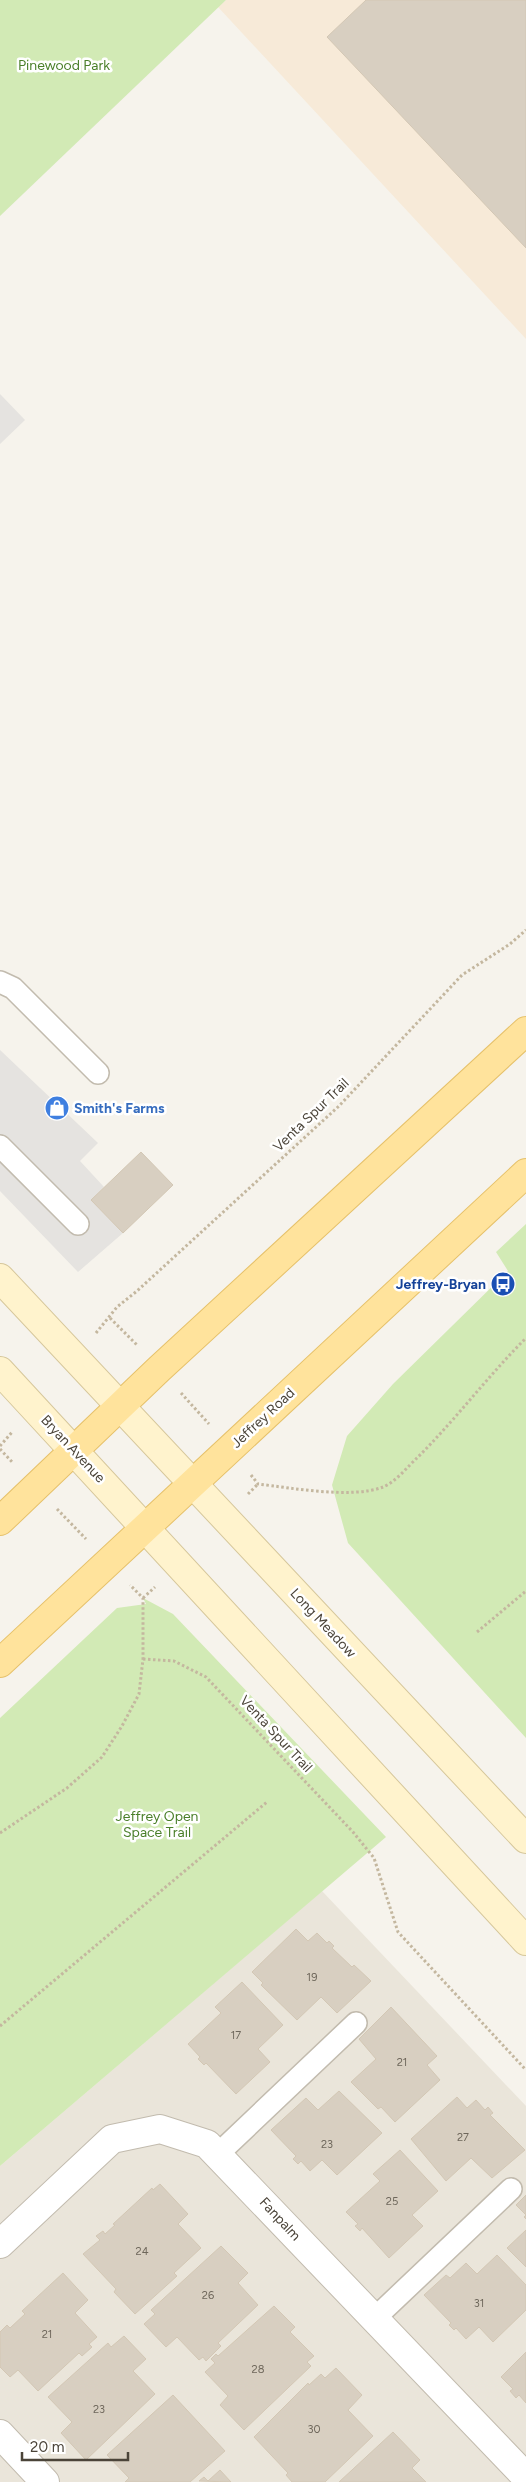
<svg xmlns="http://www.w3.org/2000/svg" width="526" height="2482" font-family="Figtree,sans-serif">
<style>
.residential{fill:#eae5da}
.commercial{fill:#f7ead8}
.green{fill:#d2eab5}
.parking{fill:#e5e3e0}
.building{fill:#d8cfc1;stroke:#d3c7b4}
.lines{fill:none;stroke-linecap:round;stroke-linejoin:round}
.lane-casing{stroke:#c2bbae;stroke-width:24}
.street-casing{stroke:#c2bbae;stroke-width:30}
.secondary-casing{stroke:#d6c79b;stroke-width:30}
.primary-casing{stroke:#e6c16a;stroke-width:30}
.path{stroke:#c4b79f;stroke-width:3;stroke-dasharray:2.5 2.5;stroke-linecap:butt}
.lane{stroke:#fff;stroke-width:21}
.street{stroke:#fff;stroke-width:28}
.secondary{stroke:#fff3cd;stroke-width:28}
.primary{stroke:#ffe39c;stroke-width:28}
.labels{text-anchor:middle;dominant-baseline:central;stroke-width:5;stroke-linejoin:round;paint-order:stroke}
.number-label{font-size:11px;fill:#6e675b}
.park-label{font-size:14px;fill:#4a7f2a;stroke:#fff}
.shop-label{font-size:14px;font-weight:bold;fill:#366cbe;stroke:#fff;text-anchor:start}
.street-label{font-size:14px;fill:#4b4439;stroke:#fff}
.transit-label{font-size:14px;font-weight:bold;fill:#164399;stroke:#fff;text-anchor:end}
</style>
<rect width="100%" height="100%" fill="#f6f3ec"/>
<polygon class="residential" points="322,1891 526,2106 526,2482 0,2482 0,2166"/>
<polygon class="commercial" points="226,0 526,0 526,339 218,7"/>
<g class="green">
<polygon points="0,0 226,0 0,216"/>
<polygon points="526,1224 526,1738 348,1543 332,1485 347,1436 393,1384 508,1271 496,1252"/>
<polygon points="143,1598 173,1614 386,1837 0,2166 0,1718 117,1608 146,1604"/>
</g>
<g class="parking">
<polygon points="0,394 25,420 0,444"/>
<polygon points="0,1050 98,1143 80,1161 104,1187 91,1200 123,1233 78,1272 0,1191"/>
</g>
<g class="building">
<polygon points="366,0 526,0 526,248 327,37"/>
<polygon points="141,1152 173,1185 123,1233 91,1200"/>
<polygon points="296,1929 308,1941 317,1933 327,1943 329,1941 334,1946 332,1948 352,1967 354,1965 371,1981 337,2013 321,1997 297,2020 261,1985 263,1983 252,1972"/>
<polygon points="242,1982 283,2025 258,2049 270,2062 236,2094 206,2063 204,2065 198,2059 200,2057 188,2044 221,2013 215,2007"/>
<polygon points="391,2007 437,2056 427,2065 440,2080 395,2122 381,2107 378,2109 351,2082 376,2059 359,2039"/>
<polygon points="339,2091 382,2133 337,2175 322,2160 310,2171 301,2161 298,2164 293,2159 296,2156 271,2130 306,2098 318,2110"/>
<polygon points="457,2097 467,2108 476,2100 485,2110 488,2107 493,2113 490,2115 525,2150 492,2178 471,2158 446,2181 411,2139"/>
<polygon points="400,2150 438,2191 412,2215 423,2226 389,2258 362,2228 360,2231 355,2226 358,2224 346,2212 380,2181 373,2174"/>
<polygon points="160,2184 188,2214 178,2224 201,2248 174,2273 177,2276 135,2314 114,2292 116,2289 83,2254 100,2240 96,2236 103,2231 105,2234 115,2225 113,2224 152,2188 153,2190"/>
<polygon points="526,2195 526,2219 524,2217 526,2215 516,2205"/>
<polygon points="526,2230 526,2267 507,2248"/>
<polygon points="221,2246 248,2273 238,2283 258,2305 218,2343 221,2346 206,2361 203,2357 199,2360 177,2337 166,2347 144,2324 155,2314 151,2310"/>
<polygon points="497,2255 526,2285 526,2310 493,2342 479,2327 466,2339 456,2328 454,2330 449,2325 451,2323 424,2295 446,2275 450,2278 466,2263 477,2274"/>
<polygon points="63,2273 88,2300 75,2313 97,2337 89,2344 92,2347 82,2356 79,2353 38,2391 18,2370 10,2377 0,2367 0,2332 7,2325 10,2328 25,2314 22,2311"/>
<polygon points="274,2306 295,2327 290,2332 314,2356 307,2362 311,2366 244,2430 220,2405 228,2396 205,2372 215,2363 211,2359 216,2354 218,2356"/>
<polygon points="124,2336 146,2359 133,2371 155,2394 86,2460 61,2433 72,2422 48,2397 108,2343 111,2347"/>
<polygon points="526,2352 526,2403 519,2395 516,2398 510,2391 513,2389 501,2377"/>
<polygon points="336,2368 362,2395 348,2410 373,2436 325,2482 292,2482 286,2475 288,2473 254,2437 308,2383 309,2385 321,2374 325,2378"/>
<polygon points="173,2395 225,2451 190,2482 125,2482 129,2478 107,2455"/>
<polygon points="393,2432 420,2460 412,2468 426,2482 339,2482"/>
<polygon points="220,2470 231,2482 199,2481 204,2477 208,2481"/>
</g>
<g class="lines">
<defs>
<g id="lane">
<polyline points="0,982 13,988 98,1073"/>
<polyline points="0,1146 78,1224"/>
<polyline points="218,2154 356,2023"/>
<polyline points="374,2319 511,2189"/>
</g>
<g id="street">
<polyline points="0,2244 112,2139 160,2129 207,2144 526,2477"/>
<polyline points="0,2434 45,2482"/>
</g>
<g id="secondary">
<polyline points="0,1278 526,1839"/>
<polyline points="0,1371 526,1941"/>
</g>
<g id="primary">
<polyline points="0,1521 159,1369 526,1031"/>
<polyline points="0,1663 526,1173"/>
</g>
</defs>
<use href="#lane" class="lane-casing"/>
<use href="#street" class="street-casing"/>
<use href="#secondary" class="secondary-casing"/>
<use href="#primary" class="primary-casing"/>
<g class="path">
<polyline points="110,1318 138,1346"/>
<polyline points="96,1333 117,1307 137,1291 339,1106 462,975 510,944 526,930"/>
<polyline points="181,1393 209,1424"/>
<polyline points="0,1446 13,1431"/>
<polyline points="0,1449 13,1463"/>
<path d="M251 1475 258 1484C292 1488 352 1499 383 1487 396 1482 408 1466 418 1457 456 1419 488 1376 526 1338"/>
<polyline points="248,1494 258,1484"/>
<polyline points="57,1509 86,1539"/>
<polyline points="143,1598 155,1587"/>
<polyline points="477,1632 526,1591"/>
<polyline points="143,1659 174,1661 206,1677 353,1832 374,1858 398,1932 526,2070"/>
<polyline points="0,1833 67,1788 102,1757 122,1726 139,1694 143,1659 143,1598 130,1585"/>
<polyline points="0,2026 267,1802"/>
</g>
<use href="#lane" class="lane"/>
<use href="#street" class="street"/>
<use href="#secondary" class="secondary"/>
<use href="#primary" class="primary"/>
</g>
<defs>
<symbol id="shop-disc" viewBox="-11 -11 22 22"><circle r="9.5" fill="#3f7fe0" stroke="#fff"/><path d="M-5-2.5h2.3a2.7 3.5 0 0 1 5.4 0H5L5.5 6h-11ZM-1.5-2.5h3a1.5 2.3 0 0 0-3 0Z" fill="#fff"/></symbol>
<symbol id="bus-disc" viewBox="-11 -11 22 22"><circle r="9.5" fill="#1a4fb4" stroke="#fff"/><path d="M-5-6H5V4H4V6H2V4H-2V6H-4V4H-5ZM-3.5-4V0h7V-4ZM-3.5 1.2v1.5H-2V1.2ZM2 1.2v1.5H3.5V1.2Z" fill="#fff"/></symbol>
</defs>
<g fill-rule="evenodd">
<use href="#shop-disc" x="43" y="1094" width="28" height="28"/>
<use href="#bus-disc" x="489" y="1270" width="28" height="28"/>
</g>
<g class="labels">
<g class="number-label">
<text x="312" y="1977">19</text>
<text x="236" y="2035">17</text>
<text x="402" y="2062">21</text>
<text x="463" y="2137">27</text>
<text x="327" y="2144">23</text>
<text x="392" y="2201">25</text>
<text x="142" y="2251">24</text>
<text x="208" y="2295">26</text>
<text x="479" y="2303">31</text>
<text x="47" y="2334">21</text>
<text x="258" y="2369">28</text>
<text x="99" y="2409">23</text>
<text x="314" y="2429">30</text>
</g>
<g class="park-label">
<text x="64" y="65">Pinewood Park</text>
<text x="157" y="1816">Jeffrey Open<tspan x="157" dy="16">Space Trail</tspan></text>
</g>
<g class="shop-label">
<text x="74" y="1108">Smith's Farms</text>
</g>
<g class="street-label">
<text transform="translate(311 1115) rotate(-44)">Venta Spur Trail</text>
<text transform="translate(263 1418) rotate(-43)">Jeffrey Road</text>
<text transform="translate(73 1449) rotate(47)">Bryan Avenue</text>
<text transform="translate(323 1623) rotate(47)">Long Meadow</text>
<text transform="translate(276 1734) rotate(47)">Venta Spur Trail</text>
<text transform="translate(280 2219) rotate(47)">Fanpalm</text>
</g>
<g class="transit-label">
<text x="486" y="1284">Jeffrey-Bryan</text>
</g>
</g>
<path d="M22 2452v8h106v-8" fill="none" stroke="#4b4439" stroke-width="2.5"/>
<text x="30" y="2452" font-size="15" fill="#4b4439" stroke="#ffffff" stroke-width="4" paint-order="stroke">20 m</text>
</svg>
